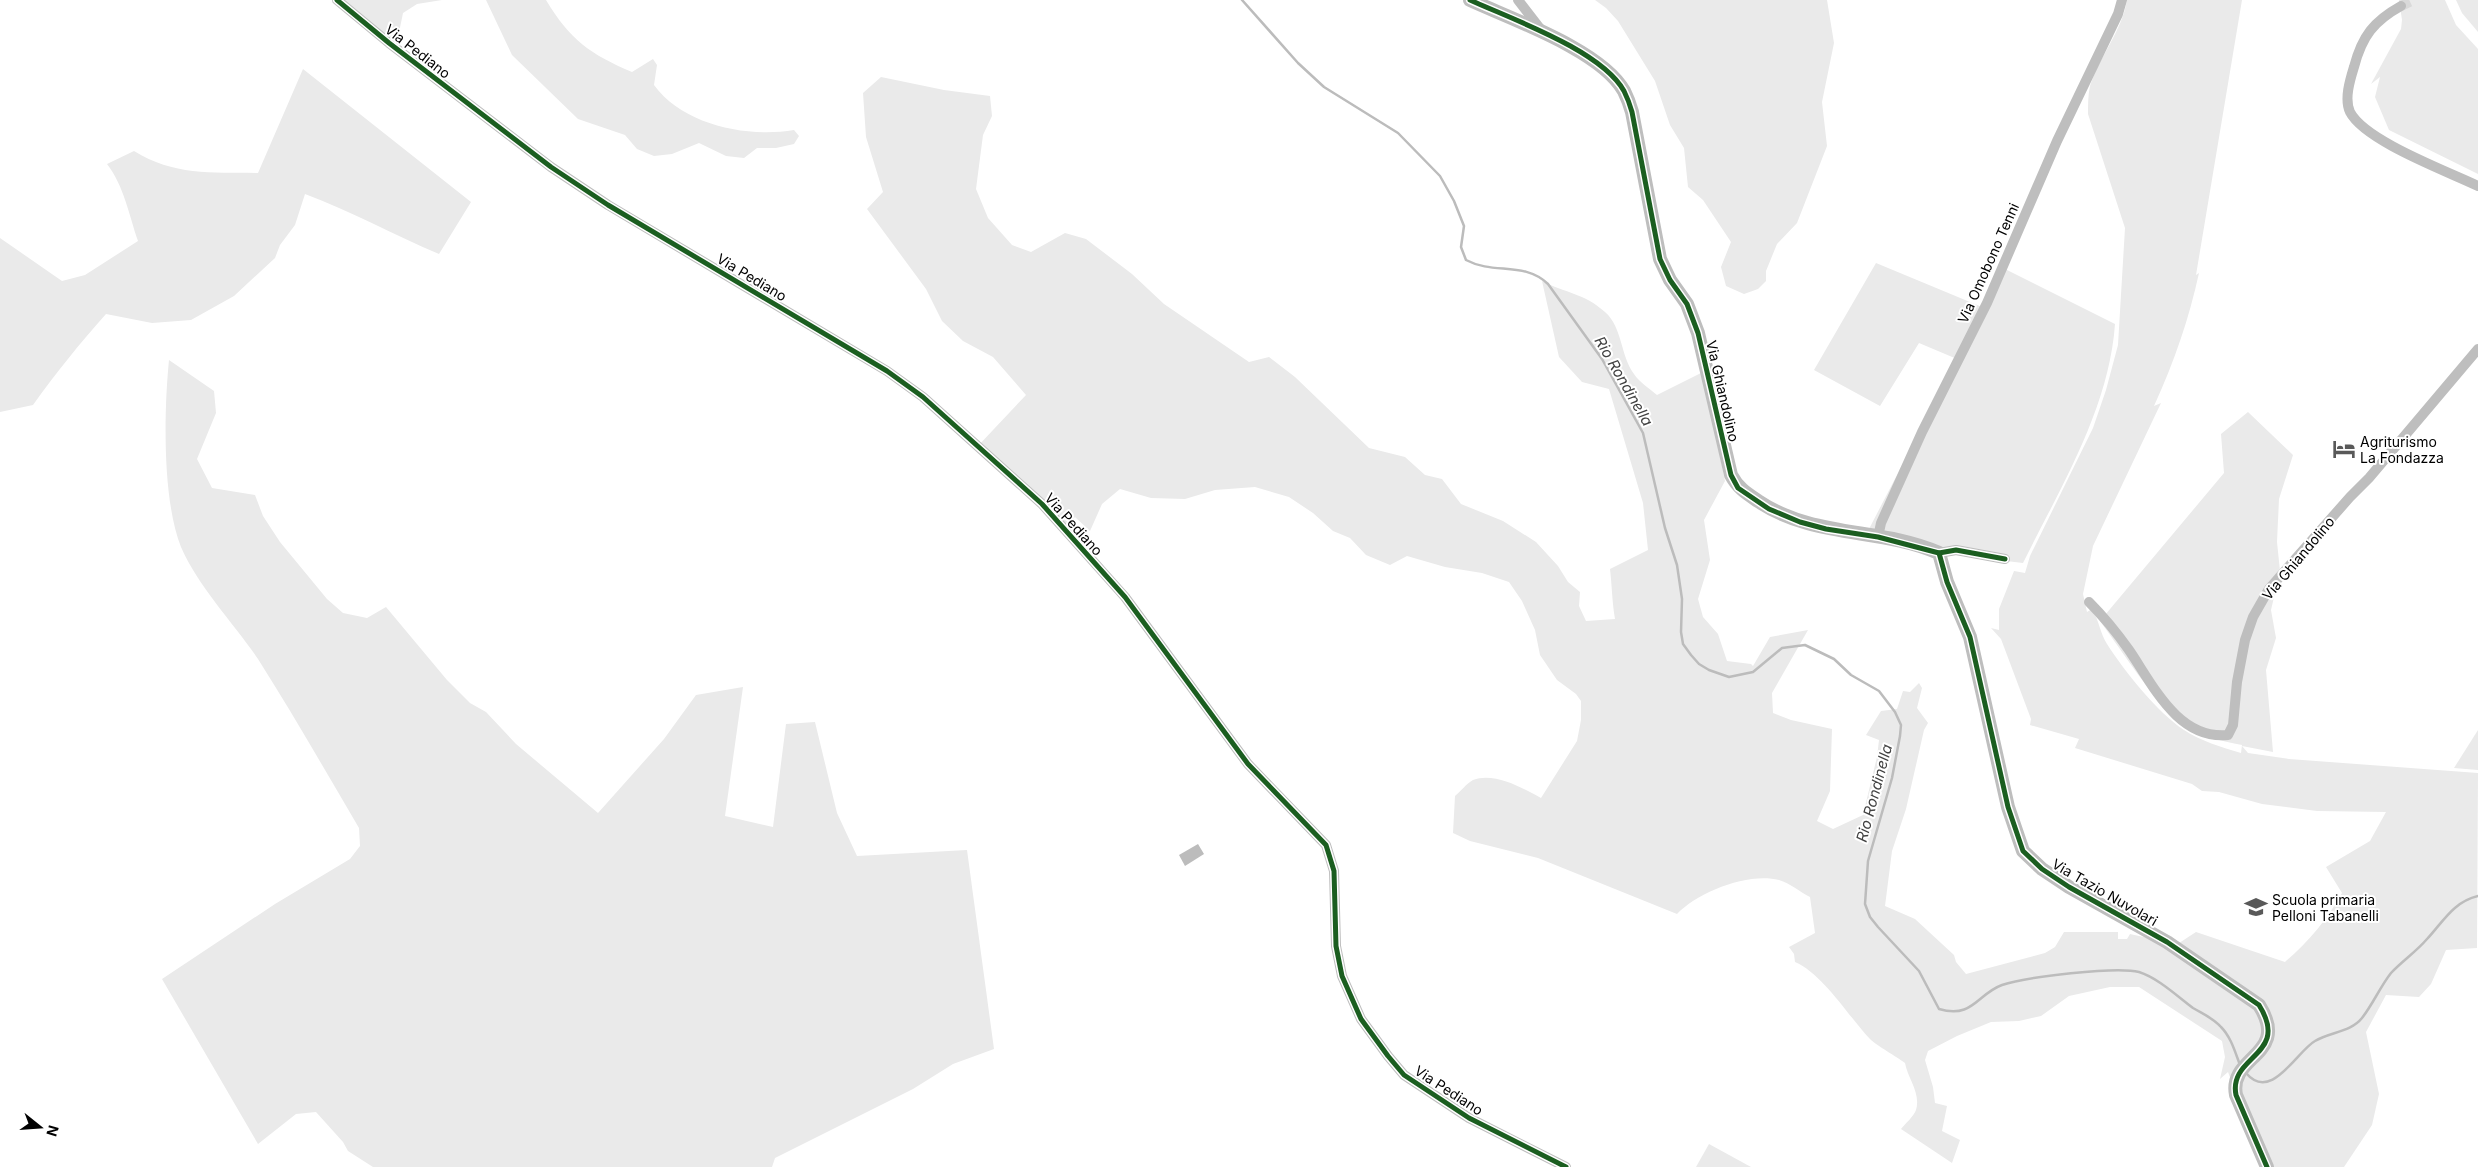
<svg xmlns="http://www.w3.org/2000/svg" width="2478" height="1167" font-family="Inter,sans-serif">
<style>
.green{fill:#eaeaea}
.water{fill:#bcbcbc}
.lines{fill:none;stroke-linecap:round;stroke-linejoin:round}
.stream{stroke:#bcbcbc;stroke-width:2.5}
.minor-tunnel{stroke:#d9d9d9;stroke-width:10;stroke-dasharray:10 5;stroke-linecap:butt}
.minor{stroke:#bebebe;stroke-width:10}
.tertiary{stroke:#bebebe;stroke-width:14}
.cycleway-casing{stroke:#fff;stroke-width:8}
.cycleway{stroke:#1b5e20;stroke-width:5}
.labels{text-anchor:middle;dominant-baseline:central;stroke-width:4;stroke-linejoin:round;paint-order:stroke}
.street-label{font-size:14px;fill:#000;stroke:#fff}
.poi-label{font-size:14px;fill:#000;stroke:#fff;text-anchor:start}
.water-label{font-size:15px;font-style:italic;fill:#414141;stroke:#fff}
</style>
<rect width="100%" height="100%" fill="#fff"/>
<g class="green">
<polygon points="336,0 442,0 417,4 403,13 396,47"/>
<path d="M486 0H546C570 40 590 54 632 72L653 59 657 65 654 85C683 125 747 138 794 130L799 136 794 144 776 148H757L744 158 726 156 699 143 672 154 654 156 637 149 625 135 578 119 512 55Z"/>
<polygon points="1595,0 1827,0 1834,43 1822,102 1827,146 1797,223 1777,244 1766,271 1766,281 1758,289 1744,294 1726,286 1721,267 1731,242 1703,200 1688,187 1684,148 1670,125 1655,81 1618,21 1606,8"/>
<path d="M2127 0H2242L2196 275 2199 273C2189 319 2174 362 2154 406L2161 403 2093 546 2083 594 2087 612 2092 609C2099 620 2100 633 2107 644 2125 672 2157 712 2184 730 2201 741 2221 747 2241 753L2242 745C2222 741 2197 736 2181 723 2149 695 2125 655 2100 621L2224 473 2221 434 2248 412 2293 455 2279 499 2277 542 2280 571 2271 610 2276 638 2266 670 2273 752 2242 746 2248 753 2289 759 2478 773 2477 948 2446 950 2431 984 2419 997 2386 995 2366 1032 2379 1094 2372 1125 2344 1167H2265L2228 1072 2220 1079 2225 1057 2222 1041 2139 987H2110L2069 996 2041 1016 2019 1021 1991 1022 1957 1036 1928 1051 1925 1060 1933 1087 1935 1103 1947 1106 1942 1131 1960 1140 1952 1163 1901 1129C1905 1124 1914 1116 1916 1110 1921 1093 1908 1079 1905 1063 1897 1057 1876 1045 1870 1039 1849 1017 1823 974 1795 962L1794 954 1789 947 1815 933 1810 897C1800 892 1790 883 1779 880 1748 872 1698 892 1677 914L1538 858 1470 841 1453 833 1455 796C1460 792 1467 783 1473 780 1495 772 1522 788 1541 798L1577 741 1581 720V701L1576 694 1557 680 1540 655 1535 630 1522 601 1509 582 1482 573 1445 567 1407 556 1390 565 1366 555 1350 538 1333 531 1313 513 1289 497 1255 487 1215 490 1185 499 1151 498 1120 489 1102 504 1090 531 1075 517 1064 529 977 447 1026 395 993 357 963 341 942 321 926 289 867 209 883 192 866 137 863 93 881 77 944 90 990 96 992 116 983 135 976 189 988 218 1012 245 1031 252 1065 233 1086 239 1132 274 1164 304 1249 362 1269 357 1295 377 1369 448 1405 457 1425 475 1442 479 1461 504 1503 521 1536 542 1558 566 1568 582 1580 592 1579 606 1586 621 1615 619C1612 601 1612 586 1610 569L1648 550 1643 503 1609 389 1582 382 1559 357 1542 281C1565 293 1584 293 1605 312 1623 328 1620 355 1634 374 1639 382 1650 389 1657 395L1703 372 1725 481 1704 520 1710 560 1698 599 1703 617 1718 634 1727 661 1751 664 1753 666 1770 637 1808 630 1772 693 1773 713 1791 720 1832 729 1830 791 1817 821 1833 829 1863 815 1877 757 1879 740 1866 735 1881 711 1897 709 1903 691 1910 692 1919 683 1922 688 1917 708 1928 723 1924 730 1906 809 1892 851 1885 906 1915 919 1954 955 1956 962 1966 974 2045 953 2055 947 2064 932H2118V939H2127L2130 934 2157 940 2173 947 2196 932 2285 962C2309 941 2326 921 2342 893L2326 867 2370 841 2386 812 2317 811 2262 804 2219 792 2202 791 2192 784 2075 748 2079 739 2030 725 2031 719 2001 639 1991 628 1999 630V609L2014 571 2025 573 2030 556 2093 428 2106 390 2118 345 2125 228 2088 114C2088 105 2088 95 2090 86 2099 57 2122 31 2127 0Z"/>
<polygon points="2399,0 2445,0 2456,25 2478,49 2478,174 2389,130 2375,97 2380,77 2371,84 2401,29 2402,20"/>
<polygon points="2456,0 2478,0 2478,32 2462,13"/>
<path d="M303 69 471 202 439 254C394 235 351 211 305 194L295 225 280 245 275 258 234 296 191 320 152 323 106 314C80 343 56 373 33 405L0 412V238L62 281 85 275 138 241C129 215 124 186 107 164L134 151C174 176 212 172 258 173Z"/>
<path d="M1876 263 1982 307 2001 267 2115 324C2109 409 2060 488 2023 563L1939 553 1869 529 1957 359 1919 343 1880 406 1814 370Z"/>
<path d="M169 360 214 391 216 413 197 459 212 488 255 495 263 516 280 542 327 599 343 613 367 618 386 607 447 680 470 703 486 712 516 744 598 813 664 739 696 695 743 687 725 816 773 827 786 724 815 722 837 813 857 856 967 850 994 1049 953 1064 913 1089 775 1158 772 1167H373L348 1151 343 1142 316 1112 296 1114 258 1144 162 979 275 904 350 859 360 846 359 828C326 772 293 714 258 659 233 622 199 588 181 547 162 499 164 410 169 360Z"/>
<polygon points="2478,730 2478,770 2454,768"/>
<polygon points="1709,1144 1751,1167 1696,1167"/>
</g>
<polygon class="water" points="1198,844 1204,854 1185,866 1179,855"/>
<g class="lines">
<g class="stream">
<path d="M1242 0 1298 63 1324 87 1398 133 1440 176 1454 201 1464 226 1461 247 1466 260C1494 275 1524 261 1548 284L1602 359 1643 433 1665 528 1677 565 1682 599 1681 632 1683 644 1691 655 1699 664 1709 670 1729 677 1753 672 1782 648 1805 645 1834 659 1851 675 1879 691 1895 712 1901 725 1900 736 1892 778 1868 861 1865 904 1870 917 1878 927 1919 971 1939 1009C1973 1019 1977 994 2002 985 2025 977 2117 966 2139 972 2158 978 2177 996 2193 1008 2203 1014 2213 1018 2221 1027 2231 1037 2235 1052 2240 1065"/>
<path d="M2246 1073C2271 1103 2297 1051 2315 1041 2330 1032 2351 1032 2362 1018 2373 1004 2380 987 2391 973 2402 961 2416 952 2427 939 2443 922 2453 902 2478 896"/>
</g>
<polyline class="minor-tunnel" points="2401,6 2414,0"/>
<g class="minor">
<polyline points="337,0 389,43 551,167 608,205 887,371 923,397 1042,504 1125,597 1248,764 1326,845 1334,871 1336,946 1342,976 1361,1019 1388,1056 1404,1075 1469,1118 1566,1167"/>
<polyline points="1518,0 1542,31"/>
<path d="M2401 6C2374 21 2362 36 2354 67 2350 80 2344 99 2350 112 2365 141 2447 171 2478 186"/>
<polyline points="1878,537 1881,523 1922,432 1987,303 2057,141 2118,14 2122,0"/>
<polyline points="1939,553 1956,550 2005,559"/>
<path d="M2089 602C2104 617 2117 633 2129 650 2153 685 2178 740 2228 735L2233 725 2237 682 2245 640 2253 617 2269 589 2350 497 2369 478 2478 349"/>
</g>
<path class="tertiary" d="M1470 0C1511 19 1601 50 1624 91 1627 97 1630 105 1632 112L1660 259 1670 280 1687 304 1698 333 1731 475C1738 488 1746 493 1758 501 1815 539 1880 527 1939 553L1947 582 1970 637 2008 807 2023 851 2042 869 2069 887 2167 942 2259 1005C2291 1056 2228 1055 2236 1095L2267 1167"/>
<defs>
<g id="cycleway">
<polyline points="337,0 389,43 551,167 608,205 887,371 923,397 1042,504 1125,597 1248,764 1326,845 1334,871 1336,946 1342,976 1361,1019 1388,1056 1404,1075 1469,1118 1566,1167"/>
<path d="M1470 0C1511 19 1601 50 1624 91 1627 97 1630 105 1632 112L1660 259 1670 280 1687 304 1698 333 1731 475 1738 488 1769 509 1800 522 1826 529 1878 537 1939 553 1956 550 2005 559"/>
<path d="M1939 553 1947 582 1970 637 2008 807 2023 851 2042 869 2069 887 2167 942 2259 1005C2291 1056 2228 1055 2236 1095L2267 1167"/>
</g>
</defs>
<use href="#cycleway" class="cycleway-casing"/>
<use href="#cycleway" class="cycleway"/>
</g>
<defs>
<symbol id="hotel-bare" viewBox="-9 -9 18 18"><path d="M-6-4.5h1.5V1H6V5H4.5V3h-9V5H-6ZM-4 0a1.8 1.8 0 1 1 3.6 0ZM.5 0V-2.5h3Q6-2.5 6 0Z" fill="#595959" stroke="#fff" stroke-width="2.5" paint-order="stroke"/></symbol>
<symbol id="school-bare" viewBox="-9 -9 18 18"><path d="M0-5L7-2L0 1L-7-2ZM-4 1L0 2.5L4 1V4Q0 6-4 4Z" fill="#595959" stroke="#fff" stroke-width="2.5" paint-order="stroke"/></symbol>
</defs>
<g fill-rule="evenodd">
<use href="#hotel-bare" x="2328" y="433" width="32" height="32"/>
<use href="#school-bare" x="2240" y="891" width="32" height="32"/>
</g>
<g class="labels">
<g class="street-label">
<text transform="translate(418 51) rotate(38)">Via Pediano</text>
<text transform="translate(1988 263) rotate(-66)">Via Omobono Tenni</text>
<text transform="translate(752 277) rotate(31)">Via Pediano</text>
<text transform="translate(1723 391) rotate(77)">Via Ghiandolino</text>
<text transform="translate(1074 524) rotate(48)">Via Pediano</text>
<text transform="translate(2298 558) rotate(-50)">Via Ghiandolino</text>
<text transform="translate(2105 892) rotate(30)">Via Tazio Nuvolari</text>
<text transform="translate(1449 1090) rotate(33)">Via Pediano</text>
</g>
<g class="poi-label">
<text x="2360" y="441">Agriturismo<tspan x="2360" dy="16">La Fondazza</tspan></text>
<text x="2272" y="899">Scuola primaria<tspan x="2272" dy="16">Pelloni Tabanelli</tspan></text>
</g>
<g class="water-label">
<text transform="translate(1624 381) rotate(60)">Rio Rondinella</text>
<text transform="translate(1874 793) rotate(-75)">Rio Rondinella</text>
</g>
</g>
<g transform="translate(40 1127) rotate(107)" stroke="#ffffff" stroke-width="4" paint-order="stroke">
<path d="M0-4L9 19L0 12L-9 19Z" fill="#000000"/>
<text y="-8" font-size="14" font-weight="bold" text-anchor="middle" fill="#000000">N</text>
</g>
</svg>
